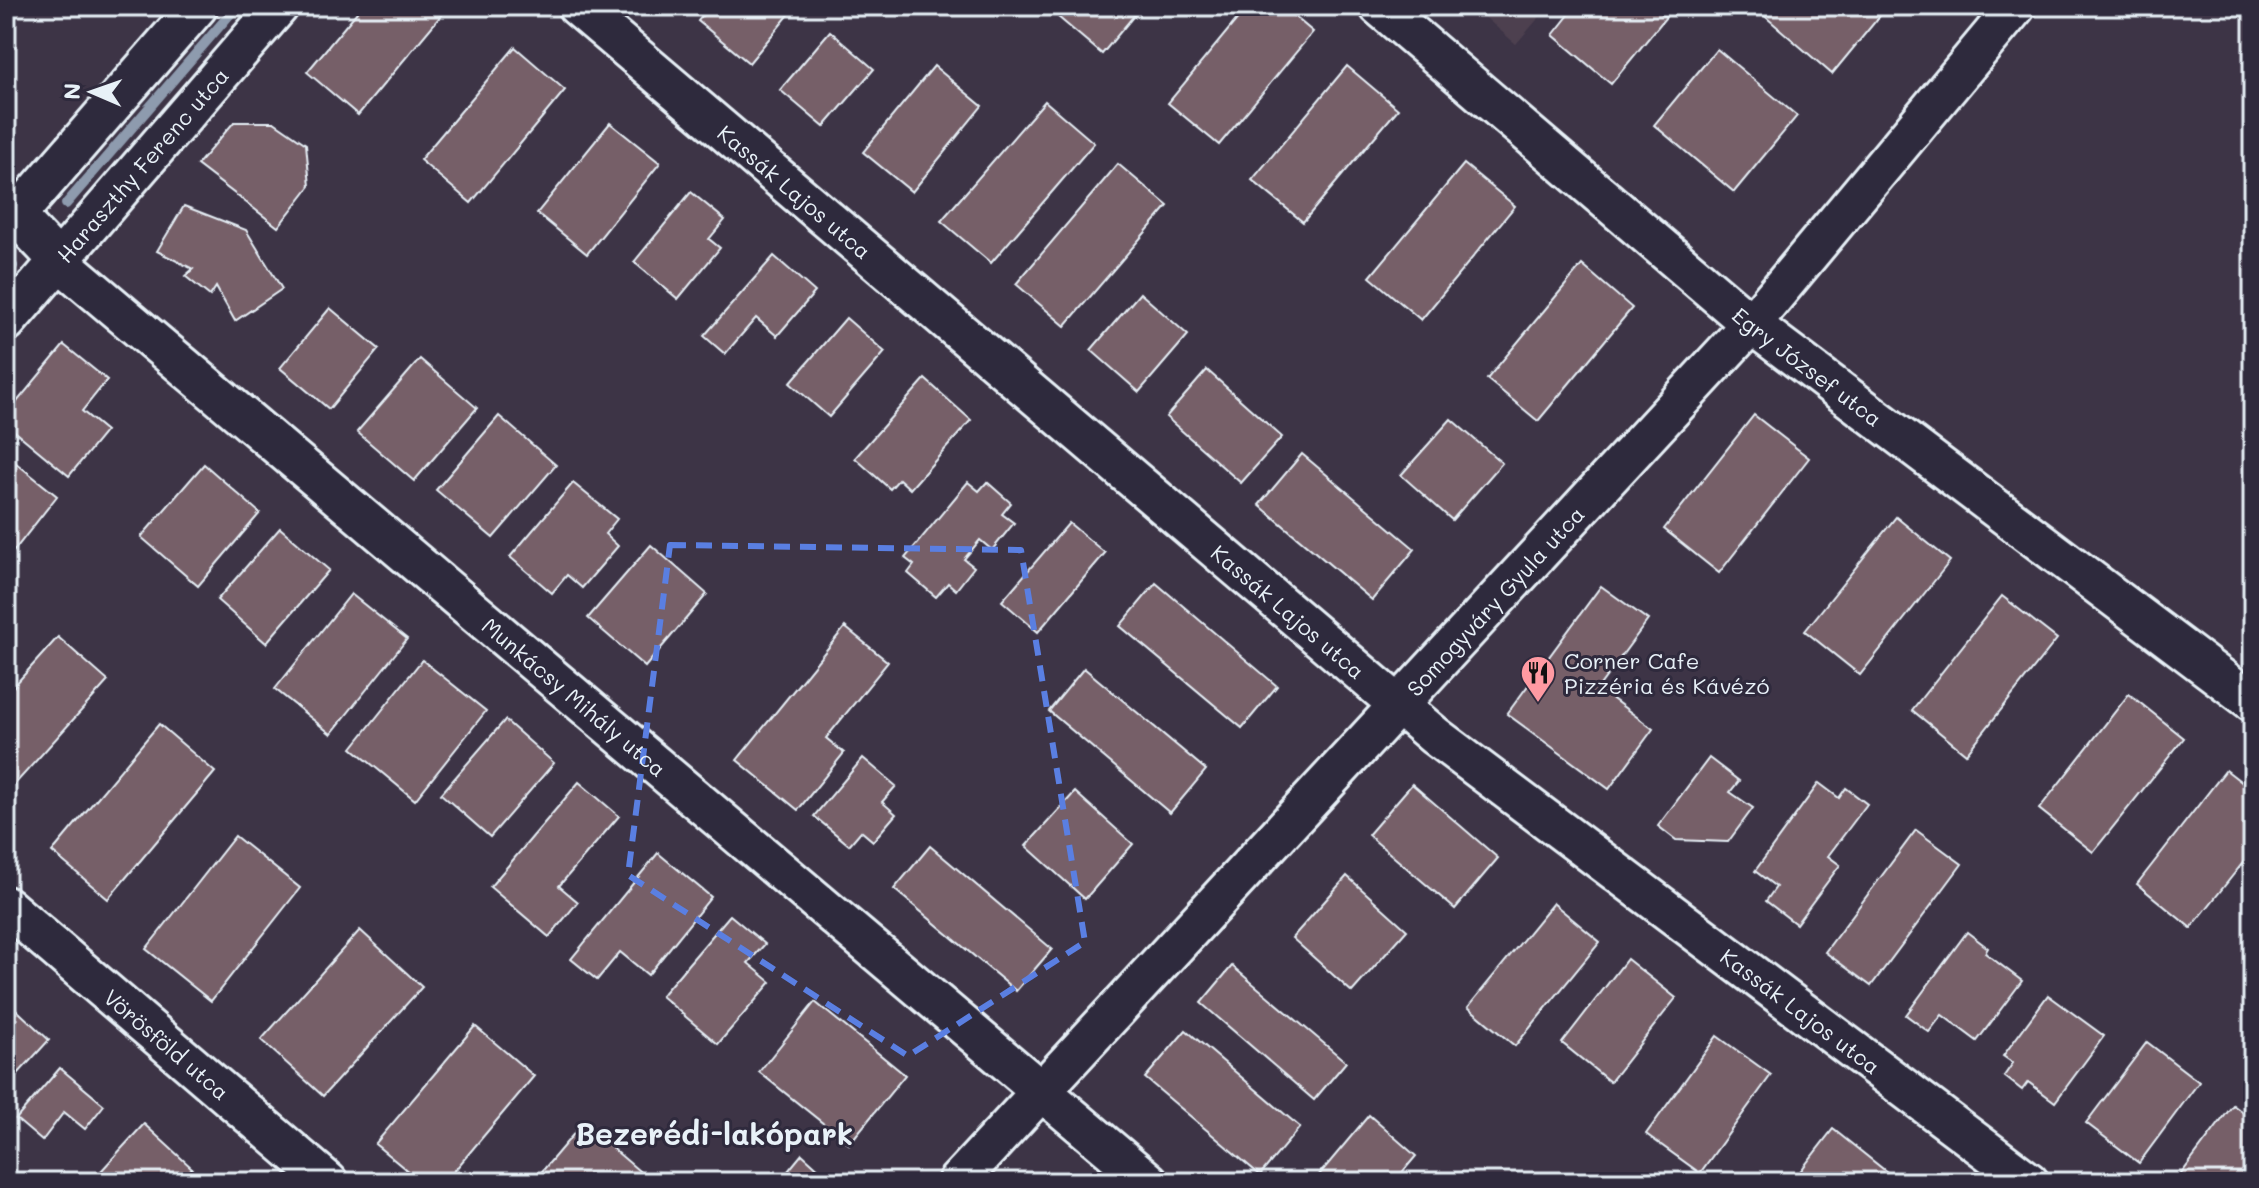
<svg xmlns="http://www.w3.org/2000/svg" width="2259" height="1188" font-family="Mali,sans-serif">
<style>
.built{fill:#4e4150}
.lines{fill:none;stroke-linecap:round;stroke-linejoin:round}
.stream{stroke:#8e9bae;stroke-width:10}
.building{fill:#765e68;stroke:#e8f1f8;stroke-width:2}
.minor-casing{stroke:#e8f1f8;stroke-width:44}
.minor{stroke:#2f2a3d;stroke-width:38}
.marked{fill:none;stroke:#5a7fe2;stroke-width:6;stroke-dasharray:16 10;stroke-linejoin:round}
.labels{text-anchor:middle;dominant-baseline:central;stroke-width:6;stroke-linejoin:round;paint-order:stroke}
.street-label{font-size:22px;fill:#e8f1f8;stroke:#2f2a3d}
.poi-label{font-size:22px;fill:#e8f1f8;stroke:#2f2a3d;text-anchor:start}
.district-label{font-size:30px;font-weight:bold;fill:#e8f1f8;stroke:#2f2a3d}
</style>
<rect width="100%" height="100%" fill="#3d3446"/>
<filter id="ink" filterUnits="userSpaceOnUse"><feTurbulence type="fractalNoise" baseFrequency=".0125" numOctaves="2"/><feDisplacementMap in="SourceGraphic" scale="16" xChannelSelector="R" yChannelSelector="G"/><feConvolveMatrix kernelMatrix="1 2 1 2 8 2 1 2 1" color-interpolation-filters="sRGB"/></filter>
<g filter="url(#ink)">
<polygon class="built" points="1472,6 1549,6 1516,44"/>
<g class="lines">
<g class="stream">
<polyline points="66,204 237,6"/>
<polyline points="6,273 13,266"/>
</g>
</g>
<g class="building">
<polygon points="362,6 449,6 358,115 307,72"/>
<polygon points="710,6 796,6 749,63 698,21"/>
<polygon points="1056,6 1142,6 1102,54 1051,11"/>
<polygon points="1248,6 1282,6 1313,32 1219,145 1168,103"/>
<polygon points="1576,6 1652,6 1666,17 1611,84 1553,35"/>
<polygon points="1753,6 1888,6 1832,74"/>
<polygon points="830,31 874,69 824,127 780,90"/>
<polygon points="515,47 565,90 471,203 420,160"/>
<polygon points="1717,49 1797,116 1734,192 1654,125"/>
<polygon points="934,66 982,106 912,192 863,152"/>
<polygon points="1347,66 1398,109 1303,222 1252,180"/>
<polygon points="1045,101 1094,143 991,263 941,221"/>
<polygon points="234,122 274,122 306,144 310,186 278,227 197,165"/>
<polygon points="610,123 660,163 587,254 537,213"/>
<polygon points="1118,164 1168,206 1065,326 1016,284"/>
<polygon points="1464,164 1515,206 1421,320 1370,277"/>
<polygon points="691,192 725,220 709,239 720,248 678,299 634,262"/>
<polygon points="184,206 246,230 282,289 235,321 216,287 210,296 185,276 193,269 157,251"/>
<polygon points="774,256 815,292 777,336 756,318 725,354 704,336"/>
<polygon points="1582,265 1632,308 1538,421 1487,379"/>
<polygon points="1140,293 1188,335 1139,392 1091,350"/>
<polygon points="330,308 379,349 329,409 280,368"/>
<polygon points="846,318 885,352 829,417 790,383"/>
<polygon points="64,345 107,380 82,411 106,431 69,476 6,424 6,415"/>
<polygon points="420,359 477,408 414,481 357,432"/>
<polygon points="1207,370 1282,437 1241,483 1166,417"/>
<polygon points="925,379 971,420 910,489 899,479 890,489 855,458"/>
<polygon points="1754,415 1809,458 1719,573 1664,529"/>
<polygon points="499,416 556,465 493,538 436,490"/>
<polygon points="1451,419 1502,463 1452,520 1401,475"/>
<polygon points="1302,454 1415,549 1372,600 1259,505"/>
<polygon points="6,455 57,496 6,561"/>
<polygon points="204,464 260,513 198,586 141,537"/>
<polygon points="968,482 979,491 987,482 1011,503 1002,514 1014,523 992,550 980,540 964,559 974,567 956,590 948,583 936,597 908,573 914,565 905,558"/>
<polygon points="573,483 617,519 605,534 618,546 582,588 567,575 552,593 510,557"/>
<polygon points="1896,517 1950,561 1860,675 1805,631"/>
<polygon points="1069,523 1105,553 1038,632 1002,601"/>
<polygon points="280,528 329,570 266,643 217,600"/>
<polygon points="651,545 707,594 645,667 588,618"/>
<polygon points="1156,583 1277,686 1242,728 1120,626"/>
<polygon points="1601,586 1648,620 1598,688 1653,729 1609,789 1507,714"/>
<polygon points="351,594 407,639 331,734 275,689"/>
<polygon points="2002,596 2057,639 1966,754 1912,710"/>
<polygon points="845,627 888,662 826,738 844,753 798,810 737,760"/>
<polygon points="58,637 108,681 6,794 6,695"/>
<polygon points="422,660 486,711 415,800 352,748"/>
<polygon points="1084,668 1206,770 1170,813 1049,711"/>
<polygon points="2129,694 2184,738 2093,852 2039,809"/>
<polygon points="505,720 554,763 490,837 441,794"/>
<polygon points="159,724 215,772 108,899 52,852"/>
<polygon points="863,758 896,786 882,802 896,814 873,841 861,831 849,845 814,816"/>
<polygon points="1709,758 1739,781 1730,792 1753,808 1728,842 1676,840 1658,826"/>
<polygon points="2226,770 2253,791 2253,850 2191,928 2137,884"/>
<polygon points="579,782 619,816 559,886 578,902 549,937 490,887"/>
<polygon points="1819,783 1839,798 1846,788 1867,804 1828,856 1840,865 1796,924 1766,901 1776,887 1755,871"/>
<polygon points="1412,784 1498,858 1455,909 1368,835"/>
<polygon points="1075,792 1133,844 1085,899 1026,846"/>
<polygon points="1916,830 1962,864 1871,986 1825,952"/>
<polygon points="235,836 300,888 211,1001 146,949"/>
<polygon points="930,846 1052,949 1016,991 894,889"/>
<polygon points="658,853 711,897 648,975 620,952 597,980 571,959"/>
<polygon points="1347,876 1407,930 1352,992 1292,938"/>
<polygon points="1553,903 1600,942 1515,1046 1468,1007"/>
<polygon points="730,915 765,944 748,963 771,982 718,1044 661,996"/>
<polygon points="360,930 422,987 323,1096 261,1040"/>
<polygon points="1967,932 1988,948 1985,953 2022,981 1977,1041 1942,1015 1929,1032 1906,1015"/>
<polygon points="1627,959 1676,998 1610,1082 1562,1043"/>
<polygon points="1232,966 1346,1062 1314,1100 1201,1003"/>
<polygon points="2048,995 2104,1036 2055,1102 2028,1082 2022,1090 2004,1076 2013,1063 2003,1056"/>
<polygon points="6,1000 49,1040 6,1087"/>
<polygon points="815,1002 905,1075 849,1144 759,1072"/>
<polygon points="475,1026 534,1076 445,1182 421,1182 375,1144"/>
<polygon points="1186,1030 1300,1127 1260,1175 1145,1078"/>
<polygon points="1717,1036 1771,1075 1700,1173 1646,1134"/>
<polygon points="2147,1042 2199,1082 2139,1163 2086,1123"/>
<polygon points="60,1068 104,1105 85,1129 64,1112 42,1141 16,1119"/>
<polygon points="2233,1105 2253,1120 2253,1182 2175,1182"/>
<polygon points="1369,1115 1416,1156 1394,1182 1313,1182"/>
<polygon points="583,1123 645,1176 640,1182 533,1182"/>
<polygon points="144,1124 192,1168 179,1182 91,1182"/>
<polygon points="1833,1129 1888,1173 1881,1182 1792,1182"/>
<polygon points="802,1154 833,1182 779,1182"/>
</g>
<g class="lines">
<defs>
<g id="minor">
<path id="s1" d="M577 6 1435 736 2029 1182"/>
<path id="s2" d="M1379 6 1751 324 2253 702"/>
<path id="s3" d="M6 205 59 261 1149 1182"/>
<polyline points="6,227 198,6"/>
<path id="s4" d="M6 322 279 6"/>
<path id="s5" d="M6 906 328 1182"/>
<path id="s6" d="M957 1182 1751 324 2016 6"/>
</g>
</defs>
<use href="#minor" class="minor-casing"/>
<use href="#minor" class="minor"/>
</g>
</g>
<path class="marked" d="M670 545 1021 550 1085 942 908 1056 628 875Z"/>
<defs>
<symbol id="restaurant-pin" viewBox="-11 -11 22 30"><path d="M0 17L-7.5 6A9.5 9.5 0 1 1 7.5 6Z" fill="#ff9aa2" stroke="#2f2a3d"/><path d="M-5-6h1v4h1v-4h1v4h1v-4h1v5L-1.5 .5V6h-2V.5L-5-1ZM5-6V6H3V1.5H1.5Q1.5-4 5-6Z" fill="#111"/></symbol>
</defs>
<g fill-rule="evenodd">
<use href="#restaurant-pin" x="1518" y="653" width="40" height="54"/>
</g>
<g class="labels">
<g class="street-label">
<text stroke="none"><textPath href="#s4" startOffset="208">Haraszthy Ferenc utca</textPath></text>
<text stroke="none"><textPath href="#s1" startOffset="286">Kassák Lajos utca</textPath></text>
<text stroke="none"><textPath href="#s2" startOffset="560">Egry József utca</textPath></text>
<text stroke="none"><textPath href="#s6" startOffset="792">Somogyváry Gyula utca</textPath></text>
<text stroke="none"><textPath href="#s1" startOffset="934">Kassák Lajos utca</textPath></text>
<text stroke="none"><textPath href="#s3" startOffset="752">Munkácsy Mihály utca</textPath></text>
<text stroke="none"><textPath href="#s1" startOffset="1584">Kassák Lajos utca</textPath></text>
<text stroke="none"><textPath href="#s5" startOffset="212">Vörösföld utca</textPath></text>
</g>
<g class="poi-label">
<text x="1564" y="660">Corner Cafe<tspan x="1564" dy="25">Pizzéria és Kávézó</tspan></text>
</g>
<g class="district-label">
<text x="714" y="1133">Bezerédi-lakópark</text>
</g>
</g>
<rect width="2259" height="1188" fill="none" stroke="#2f2a3d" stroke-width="32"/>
<rect x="16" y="16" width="2227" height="1156" fill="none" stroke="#e8f1f8" stroke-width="3" filter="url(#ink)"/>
<g transform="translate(92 92) rotate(272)" stroke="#2f2a3d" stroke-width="6" paint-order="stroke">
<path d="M0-6L14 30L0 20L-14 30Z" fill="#e8f1f8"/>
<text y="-12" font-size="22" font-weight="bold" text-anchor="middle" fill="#e8f1f8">N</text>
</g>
</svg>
